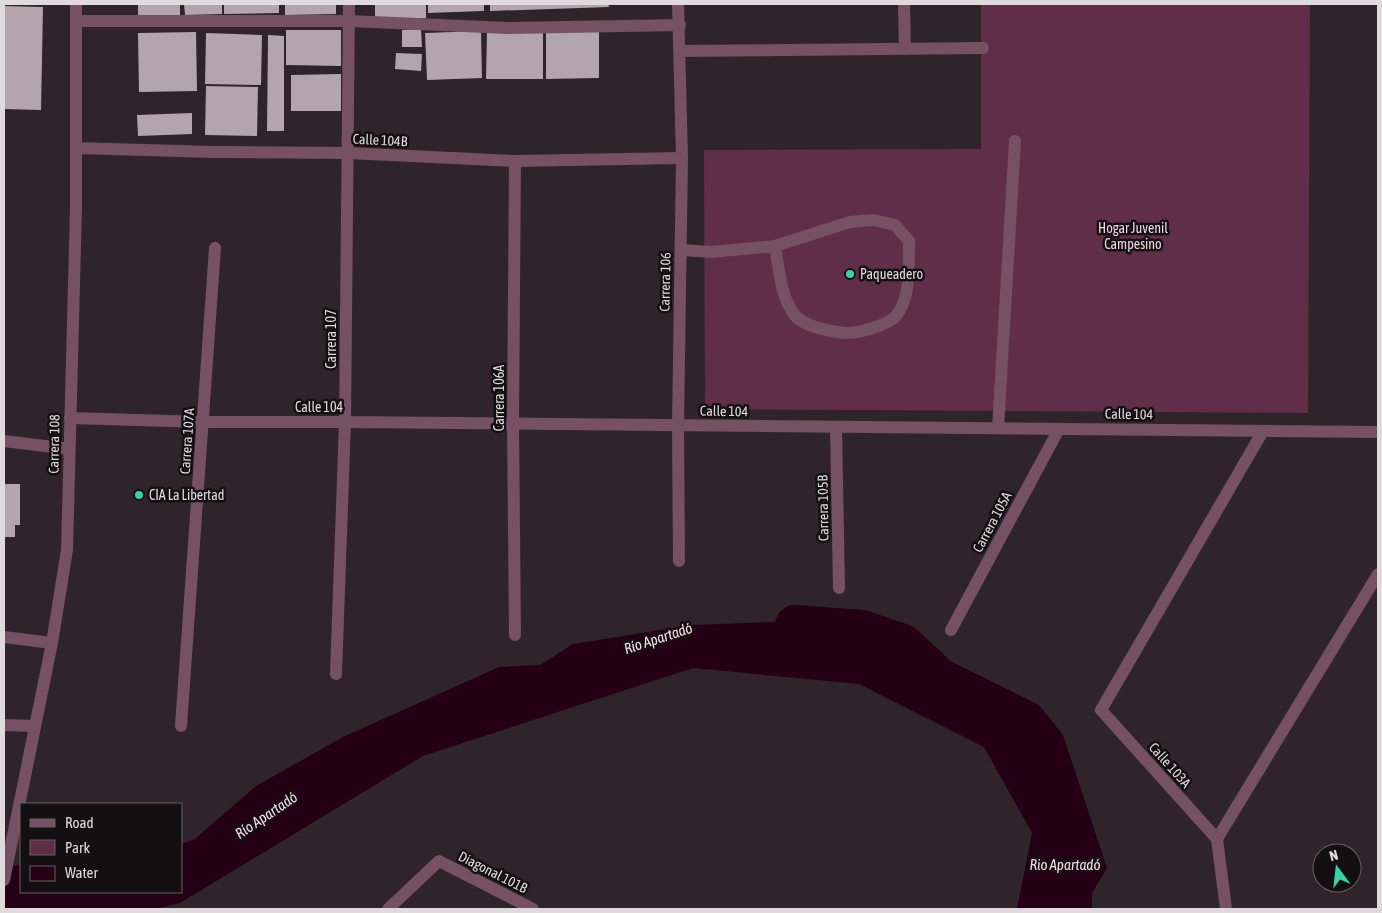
<svg xmlns="http://www.w3.org/2000/svg" width="1382" height="913" font-family="'Asap Condensed',sans-serif">
<style>
.green{fill:#612e49}
.water{fill:#250015}
.lines{fill:none;stroke-linecap:round;stroke-linejoin:round}
.river{stroke:#250015;stroke-width:40}
.building{fill:#b2a5ab}
.service{stroke:#765063;stroke-width:12}
.minor{stroke:#765063;stroke-width:12}
.poi-dot{fill:#37d4a6;stroke:#140f11;stroke-width:2}
.labels{text-anchor:middle;dominant-baseline:central;stroke-width:5;stroke-linejoin:round;paint-order:stroke}
.street-label{font-size:14px;fill:#e1dadd;stroke:#140f11}
.park-label{font-size:14px;fill:#efd6e2;stroke:#140f11}
.poi-label{font-size:14px;fill:#e1dadd;stroke:#140f11;text-anchor:start}
.water-label{font-size:15px;font-style:italic;fill:#f6dce8;stroke:#140f11}
</style>
<rect width="100%" height="100%" fill="#2f2429"/>
<polygon class="green" points="981,4 1310,4 1308,413 705,409 704,150 981,149"/>
<polygon class="water" points="768,622 835,625 926,649 1039,705 1063,735 1107,868 1092,893 1092,909 1017,909 1032,833 984,747 859,684 693,668 423,756 180,903 154,909 4,909 4,867 21,865 21,892 181,892 181,844 195,839 256,786 343,737 499,667 540,665 573,644 692,625"/>
<g class="lines">
<polyline class="river" points="795,625 862,630 903,644 932,671"/>
</g>
<g class="building">
<rect x="138" y="4" width="42" height="11"/>
<polygon points="184,4 222,4 222,14 185,15"/>
<polygon points="224,4 279,4 279,13 224,14"/>
<polygon points="285,4 336,4 336,14 285,15"/>
<polygon points="375,4 426,4 426,18 375,20"/>
<polygon points="428,4 484,4 484,11 428,13"/>
<polygon points="490,4 608,4 609,7 490,11"/>
<polygon points="4,6 43,7 41,110 4,109"/>
<polygon points="421,29 422,47 402,47 402,30"/>
<polygon points="286,30 341,30 341,66 286,65"/>
<polygon points="599,30 599,78 546,79 546,31"/>
<polygon points="481,31 482,78 427,80 425,33"/>
<polygon points="487,31 543,31 543,79 486,79"/>
<polygon points="196,32 197,91 139,92 138,33"/>
<polygon points="206,33 262,35 261,85 205,84"/>
<polygon points="268,35 284,36 284,131 267,131"/>
<polygon points="396,53 422,54 421,71 395,69"/>
<polygon points="341,74 341,111 291,111 291,75"/>
<polygon points="206,86 258,87 257,136 205,135"/>
<polygon points="192,113 192,134 138,136 137,115"/>
<polygon points="4,484 20,484 20,525 15,525 15,537 4,537"/>
</g>
<g class="lines">
<g class="service">
<polyline points="904,4 905,49"/>
<polyline points="680,51 983,48"/>
<path d="M681 250 711 252 775 246 850 222 873 220 895 225 909 241C908 265 912 296 896 316 888 325 857 334 845 333 831 332 801 326 793 313 780 294 779 268 775 246"/>
<polyline points="998,428 1015,141"/>
<polyline points="515,635 513,424 515,161"/>
<polyline points="181,726 215,248"/>
</g>
<g class="minor">
<polyline points="678,4 682,158 678,425 679,561"/>
<polyline points="76,21 349,21 508,28 680,25"/>
<polyline points="76,148 213,152 347,153 515,161 682,158"/>
<polyline points="70,418 204,422 345,422 1378,432"/>
<polyline points="836,427 839,588"/>
<polyline points="4,441 69,449"/>
<polyline points="951,630 1059,429"/>
<polyline points="4,637 52,643"/>
<polyline points="336,674 345,422 349,4"/>
<polyline points="4,725 35,726"/>
<polyline points="1217,839 1101,710 1263,431"/>
<polyline points="1217,839 1378,574"/>
<polyline points="1217,839 1226,909"/>
<polyline points="4,880 52,643 67,550 76,208 76,4"/>
<polyline points="388,909 439,861 533,909"/>
</g>
</g>
<g class="poi-dot">
<circle cx="850" cy="274" r="5"/>
<circle cx="139" cy="495" r="5"/>
</g>
<g class="labels">
<g class="street-label">
<text transform="translate(380 140) rotate(3)">Calle 104B</text>
<text transform="translate(665 282) rotate(-89)">Carrera 106</text>
<text transform="translate(331 339) rotate(-90)">Carrera 107</text>
<text transform="translate(499 398) rotate(-90)">Carrera 106A</text>
<text x="319" y="407">Calle 104</text>
<text transform="translate(724 411) rotate(1)">Calle 104</text>
<text transform="translate(1129 414) rotate(1)">Calle 104</text>
<text transform="translate(187 441) rotate(-86)">Carrera 107A</text>
<text transform="translate(54 444) rotate(-89)">Carrera 108</text>
<text transform="translate(823 508) rotate(-91)">Carrera 105B</text>
<text transform="translate(992 522) rotate(-62)">Carrera 105A</text>
<text transform="translate(1170 765) rotate(48)">Calle 103A</text>
<text transform="translate(493 872) rotate(27)">Diagonal 101B</text>
</g>
<g class="park-label">
<text x="1133" y="228">Hogar Juvenil<tspan x="1133" dy="16">Campesino</tspan></text>
</g>
<g class="poi-label">
<text x="860" y="274">Paqueadero</text>
<text x="149" y="495">CIA La Libertad</text>
</g>
<g class="water-label">
<text transform="translate(658 638) rotate(-18)">Río Apartadó</text>
<text transform="translate(266 815) rotate(-34)">Río Apartadó</text>
<text x="1065" y="864">Rio Apartadó</text>
</g>
</g>
<rect width="1382" height="913" fill="none" stroke="#e1dadd" stroke-width="10"/>
<rect x="20" y="803" width="162" height="90" fill="#140f11" stroke="#666063"/>
<rect x="30" y="819" width="25" height="8" fill="#765063" stroke="#666063"/>
<text x="65" y="828" font-size="15" fill="#e1dadd">Road</text>
<rect x="30" y="840" width="25" height="15" fill="#612e49" stroke="#666063"/>
<text x="65" y="853" font-size="15" fill="#e1dadd">Park</text>
<rect x="30" y="866" width="25" height="15" fill="#250015" stroke="#666063"/>
<text x="65" y="878" font-size="15" fill="#e1dadd">Water</text>
<g transform="translate(1337 868) rotate(345)"><circle r="24" fill="#140f11" stroke="#666063"/>
<path d="M0-4L9 19L0 12L-9 19Z" fill="#37d4a6"/>
<text y="-8" font-size="14" font-weight="bold" text-anchor="middle" fill="#e1dadd">N</text>
</g>
</svg>
